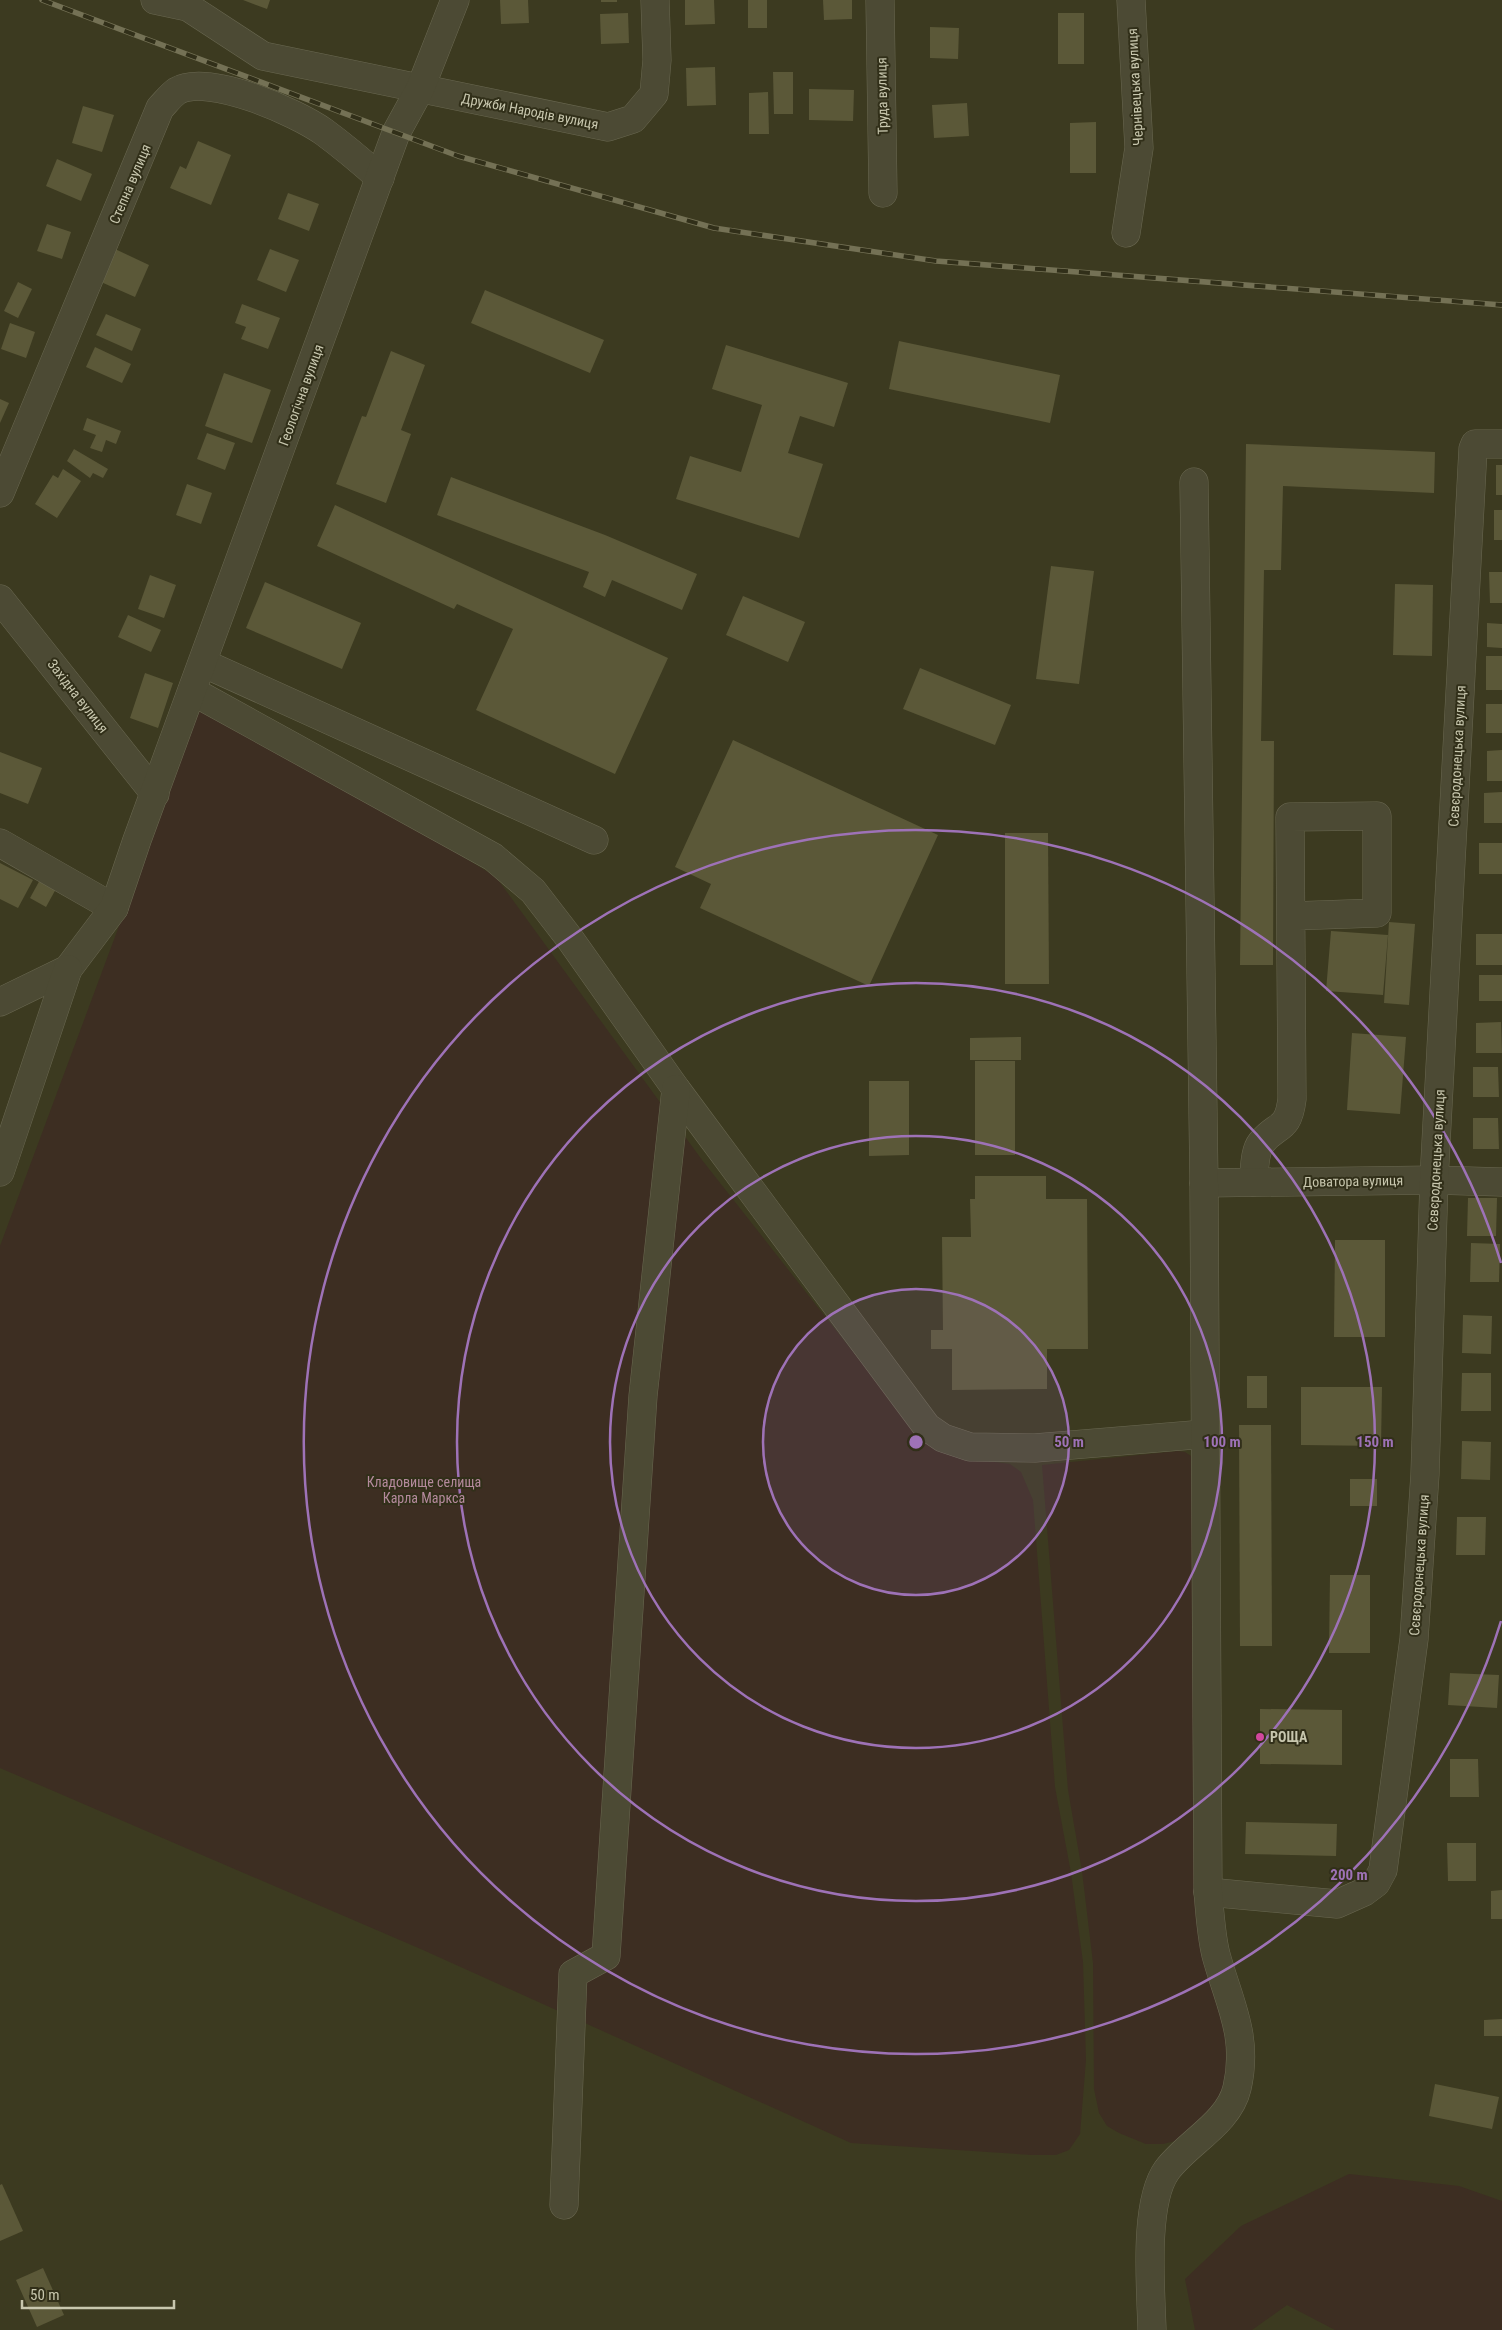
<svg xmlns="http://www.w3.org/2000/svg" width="1502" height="2330" font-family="'Roboto Condensed',sans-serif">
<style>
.green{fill:#3d2e22}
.building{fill:#5b5838}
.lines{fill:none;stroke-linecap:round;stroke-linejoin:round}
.minor-casing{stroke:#6a6851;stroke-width:29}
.minor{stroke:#4c4a34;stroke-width:28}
.rail-casing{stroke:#747155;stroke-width:5.5}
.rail{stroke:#312f19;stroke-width:4;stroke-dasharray:11;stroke-linecap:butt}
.ring{fill:none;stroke:#9e72b7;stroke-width:2.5}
.hotel-dot{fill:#d1479c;stroke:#312f19;stroke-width:2}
.labels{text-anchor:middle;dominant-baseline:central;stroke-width:4;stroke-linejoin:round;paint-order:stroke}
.street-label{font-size:14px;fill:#c8c7ae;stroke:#312f19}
.park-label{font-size:14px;fill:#b58a9d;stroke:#312f19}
.poi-label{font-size:14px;font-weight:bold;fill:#c8c7ae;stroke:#312f19;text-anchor:start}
.centre{fill:#9e72b7;stroke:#312f19;stroke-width:2.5}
.ring-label{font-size:15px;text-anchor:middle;font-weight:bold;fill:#9e72b7;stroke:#312f19;stroke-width:4;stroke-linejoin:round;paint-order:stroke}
</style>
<rect width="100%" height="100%" fill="#3c3a20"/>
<g class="green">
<polygon points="199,711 362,795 496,877 702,1160 919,1436 935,1449 956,1457 1010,1464 1021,1472 1033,1500 1055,1787 1071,1873 1083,1962 1086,2060 1080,2134 1069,2150 1056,2155 1032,2155 851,2143 423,1950 0,1768 0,1246"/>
<polygon points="1178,1451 1185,1452 1194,1458 1229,2051 1225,2081 1220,2099 1183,2139 1163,2144 1146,2144 1119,2133 1107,2126 1099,2113 1094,2089 1093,1963 1082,1871 1068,1790 1042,1465"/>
<polygon points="1349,2174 1459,2186 1502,2201 1502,2330 1335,2330 1287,2305 1252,2330 1195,2330 1185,2279 1241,2226"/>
</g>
<g class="building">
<polygon points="243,0 270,0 267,9"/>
<polygon points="500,0 528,0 529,23 501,24"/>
<rect x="601" y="0" width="16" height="2"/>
<polygon points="685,0 714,0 715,24 685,25"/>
<rect x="748" y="0" width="19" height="28"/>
<polygon points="823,0 852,0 852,19 824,20"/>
<polygon points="628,13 629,43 601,44 600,14"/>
<rect x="1058" y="13" width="26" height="51"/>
<polygon points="930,27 959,28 958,59 930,58"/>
<polygon points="715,67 716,105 687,106 686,68"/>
<polygon points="773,72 793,72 793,114 774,114"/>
<polygon points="809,89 854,90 853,121 809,120"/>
<polygon points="768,92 769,134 749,134 749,93"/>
<polygon points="967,103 969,136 934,138 932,105"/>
<polygon points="83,106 114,115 102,152 72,143"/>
<polygon points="1096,122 1096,173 1070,173 1070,123"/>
<polygon points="198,141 231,155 211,205 170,188 180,166 186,169"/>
<polygon points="57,159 92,174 81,201 46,186"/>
<polygon points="288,193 319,204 309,231 278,219"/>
<polygon points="47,224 71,232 62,259 37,251"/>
<polygon points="115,249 149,265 135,297 101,282"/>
<polygon points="270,249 299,260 286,292 257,280"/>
<polygon points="18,282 32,289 18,318 4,311"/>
<polygon points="485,290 604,340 590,373 471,323"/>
<polygon points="242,304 280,318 268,349 241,339 246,327 235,323"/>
<polygon points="106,314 141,329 132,351 96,335"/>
<polygon points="10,323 35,332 26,358 1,349"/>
<polygon points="899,341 1060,375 1050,423 889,389"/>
<polygon points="726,345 848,383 834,427 800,416 788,453 823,464 799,538 676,499 690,456 741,472 762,405 712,389"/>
<polygon points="95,347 131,364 122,383 86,367"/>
<polygon points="391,351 425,365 401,430 411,434 386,503 336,484 362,416 366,417"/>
<polygon points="224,373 271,390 252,443 205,426"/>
<polygon points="0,399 9,403 0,423"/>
<polygon points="87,418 121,431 116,444 106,440 102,452 90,448 96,435 83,430"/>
<polygon points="207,433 235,443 225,470 197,459"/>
<polygon points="1246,444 1435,452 1434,493 1283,486 1281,570 1264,570 1261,741 1274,741 1273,965 1240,965"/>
<polygon points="74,449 108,469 103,478 93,473 90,478 67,461"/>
<rect x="1496" y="465" width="6" height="30"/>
<polygon points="63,469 81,481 57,518 35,504 53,475 58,478"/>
<polygon points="451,477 605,535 697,574 682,610 612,580 605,597 583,587 589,572 437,515"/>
<polygon points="187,484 212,493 201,524 176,515"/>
<polygon points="335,505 668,658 615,774 476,710 513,629 457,604 454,609 317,546"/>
<rect x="1494" y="510" width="8" height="30"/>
<polygon points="1051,566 1094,571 1079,684 1036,679"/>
<polygon points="1489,572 1502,572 1502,603 1490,603"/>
<polygon points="150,575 176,585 164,618 138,609"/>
<polygon points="265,582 361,623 342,669 246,628"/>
<polygon points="1395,584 1433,585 1432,656 1393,655"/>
<polygon points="743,596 805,622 788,662 726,635"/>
<polygon points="128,615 161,630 151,652 118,637"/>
<polygon points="1487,623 1502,624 1502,648 1487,647"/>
<rect x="1486" y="656" width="16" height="34"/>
<polygon points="920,668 1011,705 995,745 903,709"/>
<polygon points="145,673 173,683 158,728 130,718"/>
<rect x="1486" y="704" width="16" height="29"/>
<polygon points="733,740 938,835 869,986 700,908 711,884 675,867"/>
<polygon points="1502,750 1502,781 1487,781 1487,751"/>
<polygon points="0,752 42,768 28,804 0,793"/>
<polygon points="1502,792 1502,823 1484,823 1484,793"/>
<polygon points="1005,833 1048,833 1049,984 1005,984"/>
<rect x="1479" y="843" width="23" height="31"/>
<polygon points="0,863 33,880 18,908 0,899"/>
<polygon points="41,878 57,887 46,907 30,898"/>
<polygon points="1389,922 1415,924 1409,1005 1384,1003"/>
<polygon points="1331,931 1388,935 1383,995 1326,991"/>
<rect x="1476" y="934" width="26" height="31"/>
<rect x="1479" y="975" width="23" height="26"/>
<polygon points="1501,1022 1502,1053 1476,1053 1476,1023"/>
<polygon points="1352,1033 1406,1037 1400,1114 1347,1110"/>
<polygon points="1021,1037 1021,1060 970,1060 970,1038"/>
<rect x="975" y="1061" width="40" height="94"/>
<polygon points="1473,1067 1498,1067 1499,1097 1473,1097"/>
<polygon points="869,1081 909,1081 909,1155 869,1156"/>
<polygon points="1473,1118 1498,1118 1499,1149 1473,1149"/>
<polygon points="975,1176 1046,1176 1046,1199 1087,1199 1088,1349 1047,1349 1047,1389 952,1390 952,1349 931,1349 931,1330 943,1330 942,1237 971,1237 970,1199 975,1199"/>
<polygon points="1468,1198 1497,1198 1496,1236 1467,1236"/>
<polygon points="1335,1240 1385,1240 1385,1337 1334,1337"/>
<polygon points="1471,1243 1500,1244 1499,1282 1470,1282"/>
<polygon points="1463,1315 1492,1316 1491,1354 1462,1353"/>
<polygon points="1462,1373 1491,1373 1491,1411 1461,1411"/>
<rect x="1247" y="1376" width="20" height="32"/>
<polygon points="1301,1387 1382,1387 1381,1446 1301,1445"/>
<polygon points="1239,1425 1271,1425 1272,1646 1240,1646"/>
<polygon points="1462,1441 1491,1442 1490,1480 1461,1479"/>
<rect x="1350" y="1479" width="27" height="27"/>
<polygon points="1457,1517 1486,1517 1485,1555 1456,1555"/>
<polygon points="1330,1575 1370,1575 1370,1653 1329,1653"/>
<polygon points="1450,1673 1499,1675 1497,1708 1448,1705"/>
<polygon points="1260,1709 1342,1710 1342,1765 1260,1764"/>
<polygon points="1450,1759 1478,1759 1479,1797 1450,1797"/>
<polygon points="1246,1822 1337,1824 1336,1856 1245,1854"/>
<polygon points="1447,1843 1476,1843 1476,1881 1448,1881"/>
<polygon points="1502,1890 1502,1919 1491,1919 1491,1891"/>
<polygon points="1502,2019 1502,2036 1484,2036 1484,2020"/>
<polygon points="1435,2084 1499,2097 1492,2129 1429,2116"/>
<polygon points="2,2184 23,2231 0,2241 0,2185"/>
<polygon points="43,2268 64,2315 37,2327 16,2280"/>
</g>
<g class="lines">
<defs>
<g id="minor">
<polyline points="155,0 188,7 263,56 608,127 633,119 654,94 657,60 655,0"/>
<polyline points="880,0 883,193"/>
<polyline points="1126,233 1139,148 1131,0"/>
<path d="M0 493 160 108C165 103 171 95 177 91 208 73 296 112 324 132 343 146 362 162 380 178"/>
<polyline points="0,599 155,794"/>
<polyline points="203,663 594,840"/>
<polyline points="192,691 493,857 533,891 570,939 676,1089 927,1427 943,1438 970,1447 1035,1448 1205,1434"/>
<polyline points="0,843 114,908"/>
<polyline points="0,1002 68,969 114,908 137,840 396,133 420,89 455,0"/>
<polyline points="0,1172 68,969"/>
<path d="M1253 1182C1255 1170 1254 1152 1261 1143 1277 1123 1288 1132 1292 1099L1290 817 1377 816V913L1291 916"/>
<polyline points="1204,1183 1434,1180 1502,1182"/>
<polyline points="1208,1892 1337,1904 1364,1892 1376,1883 1383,1870 1414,1639 1425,1474 1434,1180 1473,449 1475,444 1502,444"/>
<polyline points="564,2205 573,1974 606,1956 643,1396 676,1089"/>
<path d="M1152 2330C1151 2290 1143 2203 1167 2170 1188 2142 1229 2123 1237 2088 1249 2036 1229 2003 1216 1955 1211 1935 1210 1913 1208 1892L1204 1183 1194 482"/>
</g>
</defs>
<use href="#minor" class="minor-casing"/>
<use href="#minor" class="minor"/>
<defs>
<polyline id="rail" points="42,0 458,156 714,228 936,261 1502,305"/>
</defs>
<use href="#rail" class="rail-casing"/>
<use href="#rail" class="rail"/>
</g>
<circle cx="916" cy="1442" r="153" fill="#9e72b7" fill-opacity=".12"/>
<g class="ring">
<circle cx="916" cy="1442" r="153"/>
<circle cx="916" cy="1442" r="306"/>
<circle cx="916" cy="1442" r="459"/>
<path d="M1501 1621A612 612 0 1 1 1501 1263"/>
</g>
<circle class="hotel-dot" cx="1260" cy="1737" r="5"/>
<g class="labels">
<g class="street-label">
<text transform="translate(1135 87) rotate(-93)">Чернівецька вулиця</text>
<text transform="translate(882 96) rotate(-91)">Труда вулиця</text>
<text transform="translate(530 111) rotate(11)">Дружби Народів вулиця</text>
<text transform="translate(130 184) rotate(-67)">Степна вулиця</text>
<text transform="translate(301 395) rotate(-70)">Геологічна вулиця</text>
<text transform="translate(78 696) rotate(52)">Західна вулиця</text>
<text transform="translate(1457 756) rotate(-87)">Сєвєродонецька вулиця</text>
<text transform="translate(1436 1160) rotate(-87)">Сєвєродонецька вулиця</text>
<text transform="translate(1353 1181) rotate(-1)">Доватора вулиця</text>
<text transform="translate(1419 1565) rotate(-86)">Сєвєродонецька вулиця</text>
</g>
<g class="park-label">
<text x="424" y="1482">Кладовище селища<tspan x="424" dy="16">Карла Маркса</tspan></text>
</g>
<g class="poi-label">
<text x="1270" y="1737">РОЩА</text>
</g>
</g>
<circle cx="916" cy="1442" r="8" class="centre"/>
<g class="ring-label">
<text x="1069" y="1447">50 m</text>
<text x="1222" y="1447">100 m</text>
<text x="1375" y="1447">150 m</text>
<text x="1349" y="1880">200 m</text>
</g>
<path d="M22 2300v8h152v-8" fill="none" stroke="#c8c7ae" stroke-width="2.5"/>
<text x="30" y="2300" font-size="15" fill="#c8c7ae" stroke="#312f19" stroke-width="4" paint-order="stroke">50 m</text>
</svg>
